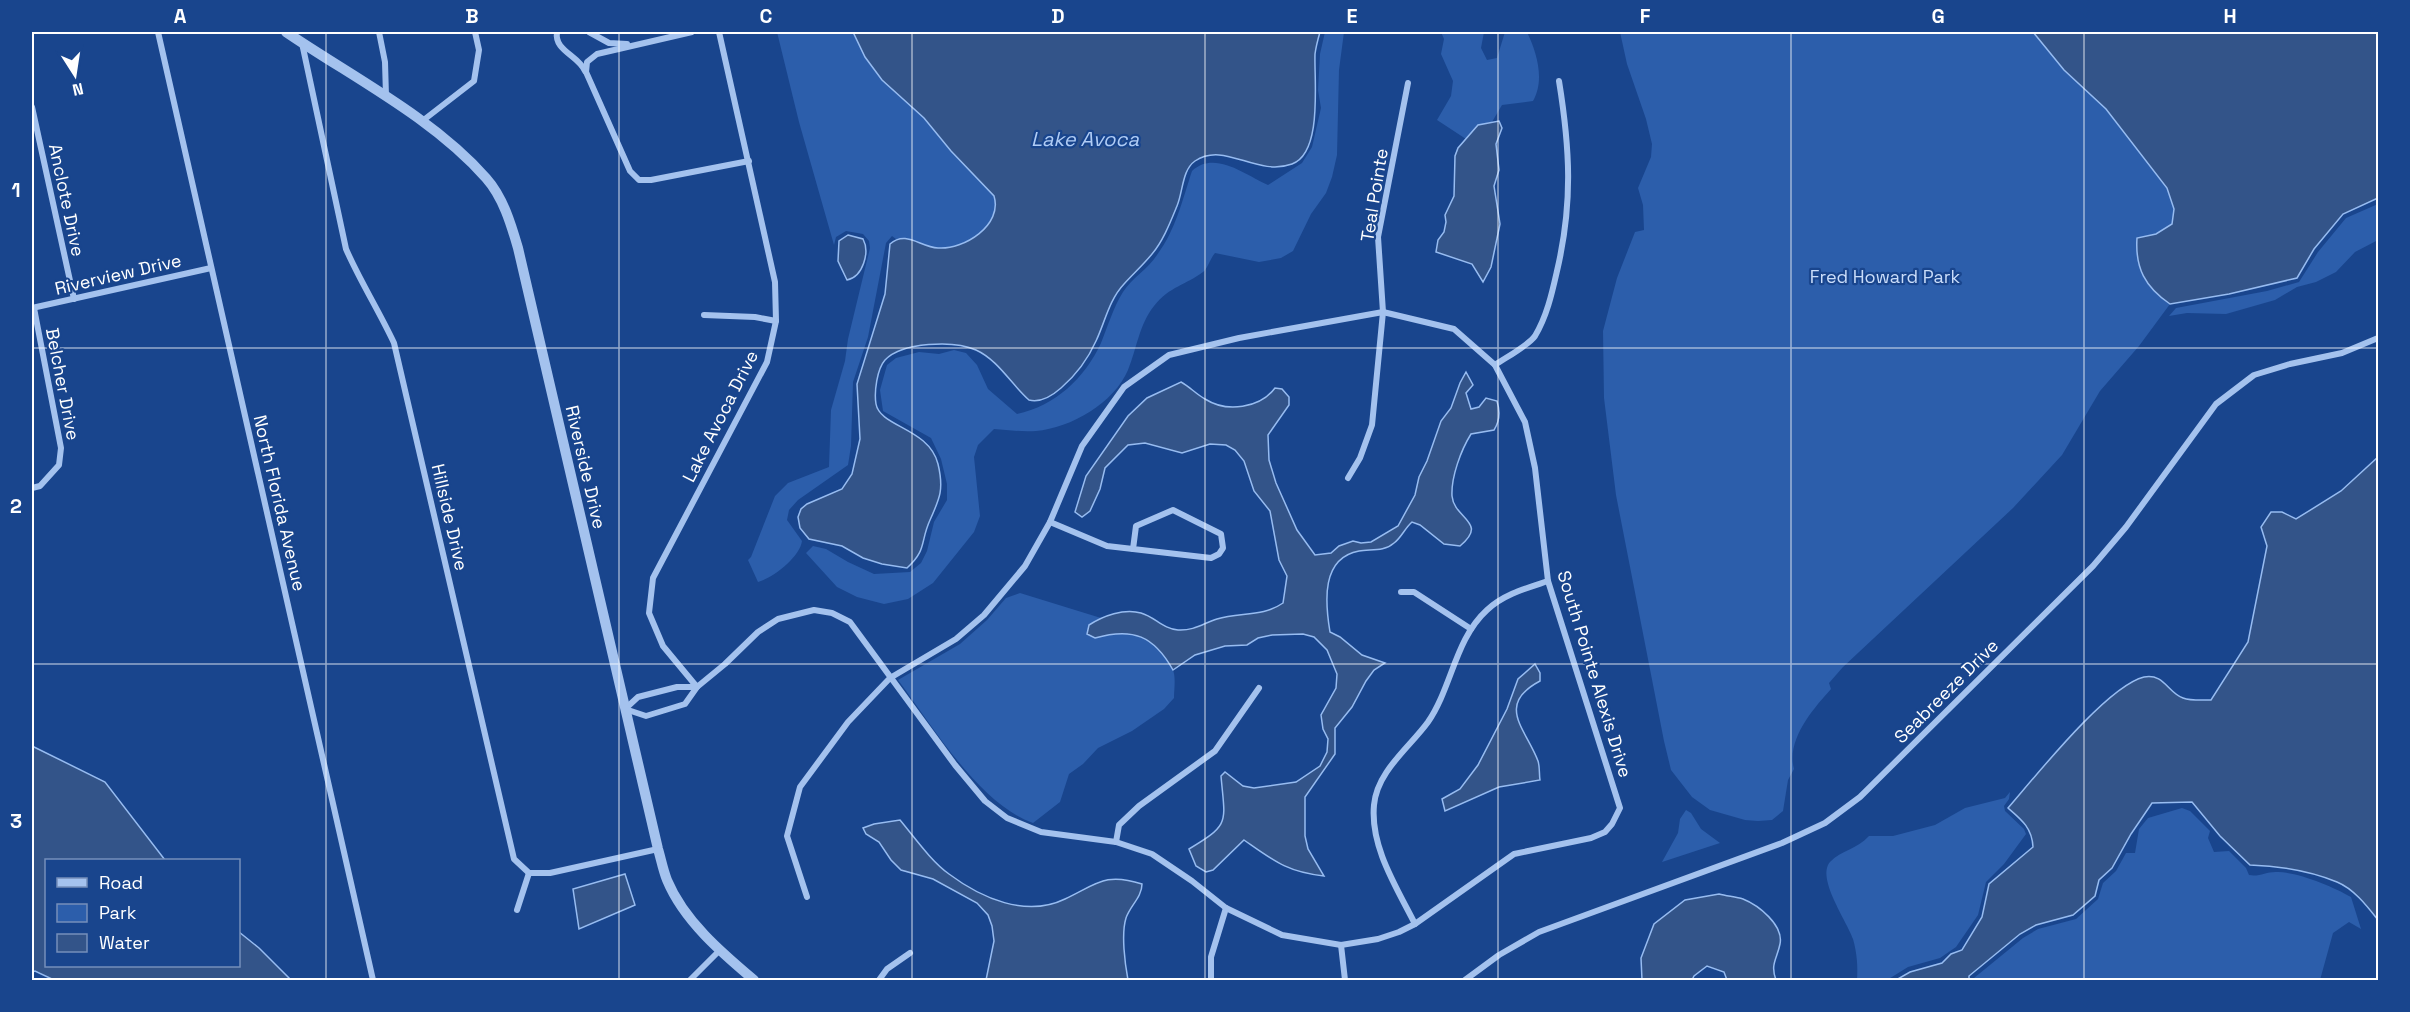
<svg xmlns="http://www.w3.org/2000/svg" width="2410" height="1012" font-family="'Space Grotesk',sans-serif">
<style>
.green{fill:#2c5eab}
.water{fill:#335489;stroke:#97bcf1;stroke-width:1.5}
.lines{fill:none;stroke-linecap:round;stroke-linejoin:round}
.minor{stroke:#a4c2ee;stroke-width:6}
.tertiary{stroke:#a4c2ee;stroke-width:10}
.grid{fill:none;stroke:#fff;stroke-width:1.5;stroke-opacity:0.55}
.labels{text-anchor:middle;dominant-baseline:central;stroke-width:4.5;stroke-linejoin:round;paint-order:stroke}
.street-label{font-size:18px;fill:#fff;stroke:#19458d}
.park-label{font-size:18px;fill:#caddfa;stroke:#19458d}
.water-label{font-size:20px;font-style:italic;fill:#b0ccf5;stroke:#19458d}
.neatline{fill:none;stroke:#fff;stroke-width:2}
.grid-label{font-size:20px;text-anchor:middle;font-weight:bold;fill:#fff}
</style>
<rect width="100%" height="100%" fill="#19458d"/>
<g class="green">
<path d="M777 32H853L865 57 882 80 924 118 951 151 994 196C1002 225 964 251 937 248 922 247 912 237 896 239L892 236 886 243 868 337 853 382 851 446 848 465 798 500 789 510 787 520 802 541C800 557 773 578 758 582L748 560 751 557 775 496 788 483 829 467 831 410 845 361 848 339 870 248 869 241 863 234 846 231 836 237 834 245 799 122Z"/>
<path d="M1325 32H1344L1339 70 1337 155 1332 177 1326 193 1311 214 1293 251 1281 258 1259 262 1215 253C1210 259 1208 268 1203 272 1186 285 1170 286 1154 306 1139 325 1137 348 1128 370 1114 403 1071 428 1036 431 1022 432 1008 430 994 429L978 445 974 457 980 516 974 532 933 583 908 599 884 604 857 597 837 587 806 553 813 546 826 549 848 562 874 574 910 572 921 563 927 551 934 522 947 500V484L941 459 931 438 883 411 880 390 887 365 896 358 919 352 939 354 954 350 966 353 977 365 988 389 1017 414C1055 406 1085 378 1101 343 1108 326 1113 308 1123 292 1132 278 1148 269 1157 255 1176 229 1182 201 1192 171 1215 150 1245 175 1268 185L1302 163 1312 147 1321 108 1318 90 1320 54Z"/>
<path d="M1441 32H1484L1481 48 1487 60 1497 58 1505 32H1527C1537 53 1545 80 1533 101L1502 105 1492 122C1482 122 1472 132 1466 139L1437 120 1451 96 1453 81 1441 54 1444 39Z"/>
<path d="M1620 32H2033L2064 70 2106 109 2167 188 2174 209 2172 224 2156 234 2137 238C2135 269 2145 287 2170 304L2139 346 2100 391 2062 455 2013 508 1843 667 1829 683 1831 689C1813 709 1786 740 1794 769L1788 780 1783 811 1772 820 1758 821 1745 820 1710 810 1692 797 1671 770 1664 741 1616 495 1604 398 1603 331 1617 278 1635 232 1644 230 1643 205 1638 188 1651 157 1652 144 1646 119 1627 64Z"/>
<polygon points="2378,204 2378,240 2355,252 2336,272 2316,282 2297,287 2275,300 2226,314 2187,313 2169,316 2176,308 2267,291 2299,282 2318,252 2346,218"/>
<path d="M1020 593 1101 618 1089 625 1095 638C1121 630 1145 632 1163 654 1167 658 1172 665 1173 670 1176 678 1174 690 1174 698L1164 709 1132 731 1098 748 1083 764 1069 774 1060 802 1033 823C979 804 932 725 898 680L960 644 987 620 1006 598Z"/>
<path d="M2010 792 2009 799 2004 806 2005 811 2024 829 2026 834 2004 864 1986 882 1978 915 1956 947 1940 958 1908 967 1887 980H1857C1858 967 1857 953 1853 939 1847 921 1816 878 1830 862 1841 850 1858 849 1869 836H1893L1935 825 1965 808 2005 798Z"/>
<path d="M2182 808 2190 811 2210 831 2208 838 2214 852 2229 851 2246 868 2249 875C2260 877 2267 871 2278 872 2298 872 2334 887 2351 897L2361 929 2349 922 2333 933 2320 980H1974V978L2023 938 2038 929 2076 919 2098 899 2103 883 2116 871 2126 853H2135L2139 829 2148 818Z"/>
<polygon points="1686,810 1691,813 1701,829 1720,843 1662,862 1678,833 1680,819"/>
</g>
<g class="water">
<path d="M853 32H1320C1318 39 1316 46 1315 54 1314 80 1323 153 1292 164 1256 177 1225 141 1195 161 1182 170 1183 192 1177 206 1170 223 1163 241 1152 254 1143 265 1133 274 1124 284 1109 300 1105 322 1096 341 1088 359 1076 375 1061 388 1052 396 1041 403 1029 400 1011 384 998 360 976 350 954 340 902 342 885 360 877 369 874 392 876 404 880 427 929 428 938 464 944 489 940 498 930 520 920 542 927 550 907 568L882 564 863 558 842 546 809 539 800 528 798 517 801 509 807 504 842 489 852 474 860 439 857 384 885 294 890 244C906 230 920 247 938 248 964 250 1003 225 994 196L951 151 924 118 882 80 865 57Z"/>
<path d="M2033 32H2378V198L2343 214 2314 249 2297 278 2229 294 2170 304C2145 287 2135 268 2137 238L2156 234 2172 224 2174 209 2167 188 2106 109 2064 70Z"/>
<polygon points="1499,121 1502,128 1496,144 1499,170 1494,186 1500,224 1491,267 1483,282 1472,264 1436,252 1438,240 1444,232 1446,222 1445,215 1454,196 1455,156 1458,148 1478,125"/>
<path d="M848 235 863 239C870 252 863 277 847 280L838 261 839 241Z"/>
<path d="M1466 372 1473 385 1466 393 1471 409 1479 407 1486 398 1497 401C1500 411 1500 421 1494 430L1471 434C1461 450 1451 477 1452 496 1454 519 1489 522 1460 546L1444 544 1420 525 1412 522C1405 528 1401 538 1394 543 1384 552 1371 549 1359 551 1321 558 1325 602 1330 632L1340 637 1362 655 1385 663 1374 670 1366 681 1352 707 1335 728V754L1305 797V836L1308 849 1324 876C1287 872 1274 861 1244 840L1213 870 1206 872 1196 866 1189 849C1231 824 1225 823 1221 776L1225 772 1243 786 1254 788 1296 782 1320 766 1327 752 1328 739 1323 729 1321 715 1336 688 1337 674 1327 650 1314 637 1303 634 1272 635 1258 638 1247 645 1225 646 1195 655 1173 670C1154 636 1133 627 1095 638L1087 634 1089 625C1103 616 1124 608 1141 613 1155 617 1163 629 1178 630 1194 631 1204 623 1217 619 1240 612 1263 617 1283 603L1287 576 1279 560 1270 511 1254 491 1244 461 1235 450 1226 445 1210 444 1182 453 1145 443 1128 445 1105 468 1100 489 1090 511 1082 517 1075 512 1086 476 1128 416 1147 398 1181 382C1190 387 1196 394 1205 399 1227 413 1260 408 1275 388L1282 389 1289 397V405L1268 435 1269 460 1276 483 1297 530 1315 555 1331 553 1339 546 1353 541 1361 543 1371 542 1398 526 1415 495 1419 477 1427 461 1441 421 1451 408 1460 383Z"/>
<path d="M2378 457V920C2367 906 2354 889 2337 882 2310 871 2279 866 2250 865L2220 836 2192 802 2152 803 2131 834 2112 868 2099 880 2095 896 2073 915 2036 925 2020 934 1969 976V980H1896L1910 972 1942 963 1951 954 1962 950 1982 917 1989 884 2033 847C2032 828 2022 820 2008 808 2035 777 2107 686 2144 677 2164 673 2168 693 2183 698 2191 701 2203 700 2211 700L2248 642 2267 546 2261 527 2271 512H2282L2296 519 2341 491Z"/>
<path d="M1535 664 1540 673V681C1495 705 1526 729 1538 761 1540 767 1539 774 1540 780L1499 787 1445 811 1442 799 1460 789 1478 765 1507 709 1518 679Z"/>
<polygon points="32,746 105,782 165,860 46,860 46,966 238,966 239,932 259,948 291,980 54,980 35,971 32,972"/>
<path d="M900 820C915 838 931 861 949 874 981 898 1026 918 1065 899 1097 884 1105 872 1142 884 1142 897 1130 906 1126 918 1121 934 1125 964 1128 980H986L994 941 992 926 988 915 977 903 933 879 901 870 891 860 879 842 866 834 863 828 874 824Z"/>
<polygon points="625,874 635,905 579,929 573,889"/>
<path d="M1719 894C1727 896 1736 897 1743 899 1758 905 1784 925 1780 944 1777 959 1770 964 1776 980H1727L1724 972 1707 966 1694 976 1692 980H1642L1641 958 1654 924 1685 900Z"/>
</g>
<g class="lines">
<g class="minor">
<polyline points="158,32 373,980"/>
<polyline points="379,32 385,62 386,96"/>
<path d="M557 32C554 51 578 55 585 71"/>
<polyline points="589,32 609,43 627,44"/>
<polyline points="692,32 597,54 587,62 586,72 630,171 639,180 651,180 749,161"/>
<polyline points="719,32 775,282 776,321 767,362 653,578 649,613 663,646 697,687 725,664 758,632 778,619 814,610 832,613 850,622 955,765 985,801 1007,818 1041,832 1116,842 1152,854 1192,881 1226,908 1282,935 1341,945 1378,939 1399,932 1415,924 1514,854 1591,838 1605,832 1612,824 1620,808 1548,581 1535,468 1525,422 1495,365 1454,329 1383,312 1239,338 1169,355 1124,387 1082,446 1050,522 1025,566 984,615 956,639 890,678 848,722 800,787 787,836 807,897"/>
<path d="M302 43 346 249C360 281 379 311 394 343L514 859 529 873H550L658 849"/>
<polyline points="32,107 74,299"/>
<polyline points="421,122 474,81 479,50 475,32"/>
<polyline points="32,308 211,268"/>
<polyline points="704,315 755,317 776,321"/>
<path d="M1495 365C1505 358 1529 345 1535 336 1547 316 1552 293 1557 271 1573 203 1570 149 1559 81"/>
<polyline points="1348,478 1360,458 1372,425 1383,312 1378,237 1408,83"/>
<polyline points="32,488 40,486 59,465 61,448 34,308"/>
<polygon points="1173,510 1221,534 1223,548 1219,554 1211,558 1133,549 1136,526"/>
<polyline points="1050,522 1107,546 1133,549"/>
<polyline points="1401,592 1414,592 1471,629"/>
<polygon points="677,687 697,687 685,704 646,716 625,709 638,697"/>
<polyline points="1116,842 1119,825 1139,806 1215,751 1259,688"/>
<polyline points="517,910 529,873"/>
<path d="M1415 924C1397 888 1370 847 1374 805 1377 771 1410 747 1428 722 1452 687 1455 639 1487 610 1504 594 1527 588 1548 581"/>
<polyline points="1341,945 1345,980"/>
<polyline points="690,980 719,951"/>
<polyline points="879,980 887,969 910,953"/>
<polyline points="1211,980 1211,957 1226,908"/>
<polyline points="1465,980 1499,955 1539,932 1782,843 1825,823 1860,797 2093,566 2126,527 2216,404 2254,375 2290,364 2342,353 2378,338"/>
</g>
<path class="tertiary" d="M286 32C352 77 432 117 486 178 503 197 511 224 518 248L658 849C661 859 663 870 667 880 684 921 722 953 754 980"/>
</g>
<path class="grid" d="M326 32V980M619 32V980M912 32V980M1205 32V980M1498 32V980M1791 32V980M2084 32V980M32 348H2378M32 664H2378"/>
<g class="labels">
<g class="street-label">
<text transform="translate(1374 195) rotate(-81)">Teal Pointe</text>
<text transform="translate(67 200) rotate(78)">Anclote Drive</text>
<text transform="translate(118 274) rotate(-13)">Riverview Drive</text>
<text transform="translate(63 384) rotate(79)">Belcher Drive</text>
<text transform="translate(720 416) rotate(-63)">Lake Avoca Drive</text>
<text transform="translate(586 467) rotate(77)">Riverside Drive</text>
<text transform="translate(280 503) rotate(77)">North Florida Avenue</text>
<text transform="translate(450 517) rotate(77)">Hillside Drive</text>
<text transform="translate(1595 674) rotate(73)">South Pointe Alexis Drive</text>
<text transform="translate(1946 691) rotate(-45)">Seabreeze Drive</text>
</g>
<g class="park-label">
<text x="1885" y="276">Fred Howard Park</text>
</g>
<g class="water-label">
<text x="1085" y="139">Lake Avoca</text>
</g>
</g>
<rect width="2410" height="1012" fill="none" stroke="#19458d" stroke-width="66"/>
<rect x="45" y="859" width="195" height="108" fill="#19458d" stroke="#758fbb" stroke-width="1.5"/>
<rect x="57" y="878" width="30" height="9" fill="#a4c2ee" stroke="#758fbb" stroke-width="1.5"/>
<text x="99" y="889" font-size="18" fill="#ffffff">Road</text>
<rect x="57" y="904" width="30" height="18" fill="#2c5eab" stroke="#758fbb" stroke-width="1.5"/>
<text x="99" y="919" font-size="18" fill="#ffffff">Park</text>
<rect x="57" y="934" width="30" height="18" fill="#335489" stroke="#758fbb" stroke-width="1.5"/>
<text x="99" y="949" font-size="18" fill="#ffffff">Water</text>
<g transform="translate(75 75) rotate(168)" stroke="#19458d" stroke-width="4.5" paint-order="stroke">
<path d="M0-4.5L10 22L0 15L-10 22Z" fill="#ffffff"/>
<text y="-9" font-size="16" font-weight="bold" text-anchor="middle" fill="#ffffff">N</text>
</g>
<rect x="33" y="33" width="2344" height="946" class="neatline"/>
<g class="grid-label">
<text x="180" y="23">A</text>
<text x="472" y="23">B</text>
<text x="766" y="23">C</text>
<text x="1058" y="23">D</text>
<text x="1352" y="23">E</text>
<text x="1645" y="23">F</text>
<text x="1938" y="23">G</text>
<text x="2230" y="23">H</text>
<text x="16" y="197">1</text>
<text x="16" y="513">2</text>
<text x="16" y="828">3</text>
</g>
</svg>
